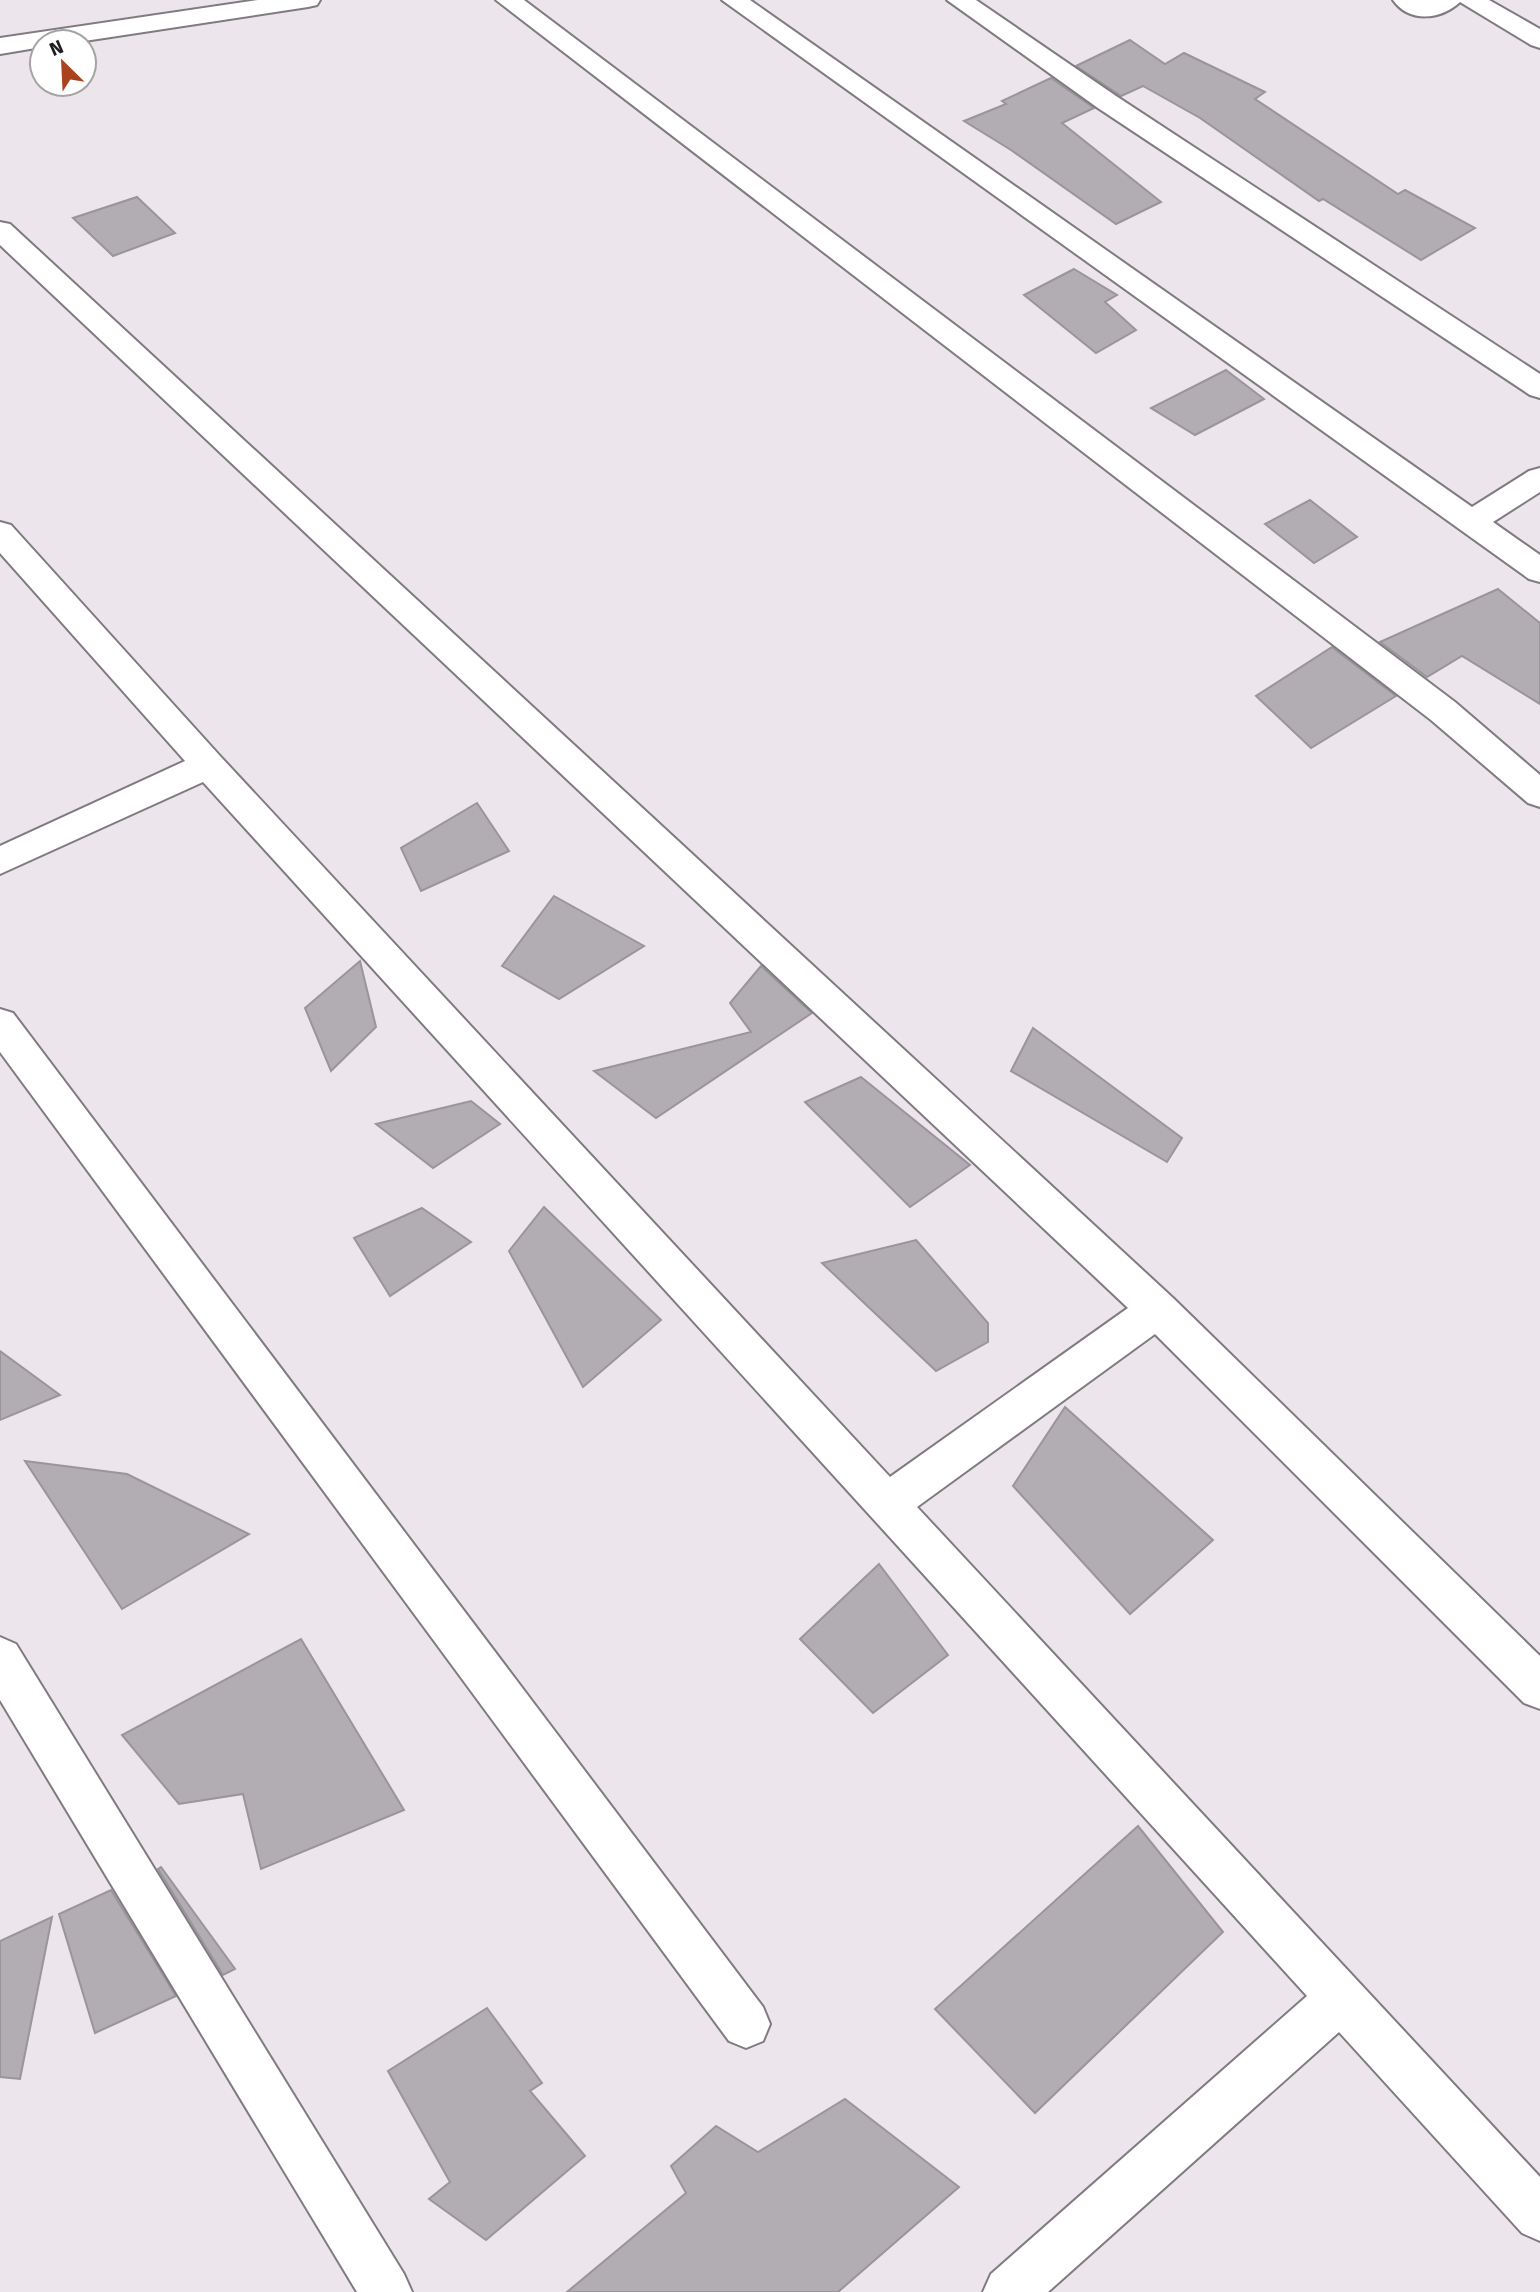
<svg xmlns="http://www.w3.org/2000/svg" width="1540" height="2292" font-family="'Fira Sans',sans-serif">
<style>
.building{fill:#b2acb3;stroke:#9a949b;stroke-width:2}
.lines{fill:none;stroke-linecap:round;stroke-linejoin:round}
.minor-casing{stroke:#807a81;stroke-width:4}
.minor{fill:#fff;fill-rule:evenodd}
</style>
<rect width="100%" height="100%" fill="#ece5ec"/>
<g class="building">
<polygon points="1130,40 1165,64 1184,53 1265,92 1255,99 1398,194 1405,190 1475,228 1421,260 1323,199 1319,201 1200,118 1143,86 1121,96 1076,66"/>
<polygon points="1051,78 1094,108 1062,123 1161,202 1116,224 1011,150 964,121 1006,104 1002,101"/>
<polygon points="137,197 175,233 113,256 73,218"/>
<polygon points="1074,269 1117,295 1105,302 1136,330 1096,353 1024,295"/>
<polygon points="1226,370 1264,399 1195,435 1151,408"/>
<polygon points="1310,500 1357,537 1314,563 1265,524"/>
<polygon points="1498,589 1540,623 1540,704 1462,656 1427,677 1380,642"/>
<polygon points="1332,647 1396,696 1311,748 1256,696"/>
<polygon points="477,803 509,851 421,891 401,848"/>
<polygon points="554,896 644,946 559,999 502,966"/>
<polygon points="360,961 376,1027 331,1071 305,1008"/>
<polygon points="761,966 812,1013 656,1118 594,1071 751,1032 730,1003"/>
<polygon points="1033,1028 1182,1138 1167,1162 1011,1071"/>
<polygon points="861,1077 970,1165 910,1207 805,1102"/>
<polygon points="471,1101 500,1124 433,1168 376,1124"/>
<polygon points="544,1207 661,1320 583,1387 509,1251"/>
<polygon points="422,1208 471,1242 390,1296 354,1238"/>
<polygon points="916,1240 988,1323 988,1342 936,1371 822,1263"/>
<polygon points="0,1351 60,1395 0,1420"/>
<polygon points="1065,1407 1213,1540 1130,1614 1013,1486"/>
<polygon points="25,1461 127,1474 249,1534 122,1609"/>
<polygon points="879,1564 948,1655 873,1713 800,1639"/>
<polygon points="301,1639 404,1810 261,1869 243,1794 179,1804 122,1735"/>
<polygon points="1138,1826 1223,1932 1035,2113 935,2009"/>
<polygon points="161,1867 209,1933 235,1969 223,1975 158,1869"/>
<polygon points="111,1890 176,1996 95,2033 59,1914"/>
<polygon points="52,1917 20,2079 0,2077 0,1941"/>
<polygon points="487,2008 542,2083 530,2091 585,2156 486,2240 429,2199 450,2182 388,2071"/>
<polygon points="845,2099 959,2187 838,2292 567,2292 686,2193 671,2166 716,2126 758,2152"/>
</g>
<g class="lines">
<defs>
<g id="minor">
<polygon points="258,0 320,0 317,5 308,7 78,42 42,42 42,47 0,54 0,38"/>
<polygon points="496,0 524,0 1455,702 1540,775 1540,807 1528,803 1431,720"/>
<polygon points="722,0 750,0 1472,507 1529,471 1540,468 1540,492 1493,522 1540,555 1540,582 1529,579"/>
<polygon points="947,0 976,0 1116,96 1540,374 1540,398 1530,395 1098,108"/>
<path d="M1393 0H1489L1540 29V48L1531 45 1460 2C1441 20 1409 23 1393 0Z"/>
<polygon points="0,222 10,224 1173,1298 1540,1656 1540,1709 1524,1703 1155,1334 917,1507 1540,2177 1540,2241 1522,2233 1339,2032 1048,2292 983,2292 991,2274 1307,1996 203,782 0,874 0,846 185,761 0,553 0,522 11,525 220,756 890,1477 1128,1308 0,245"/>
<polygon points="0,1009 13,1013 763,2007 770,2024 763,2041 746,2048 729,2041 0,1052"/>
<polygon points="0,1637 16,1644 404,2274 412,2292 357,2292 0,1700"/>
</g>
</defs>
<use href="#minor" class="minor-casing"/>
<use href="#minor" class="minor"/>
</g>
<g transform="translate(63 63) rotate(336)"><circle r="33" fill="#ffffff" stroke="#a5a4a5" stroke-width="2"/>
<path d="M0-5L12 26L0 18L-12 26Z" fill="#a9421d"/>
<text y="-10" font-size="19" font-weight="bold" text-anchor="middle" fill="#1f1c1f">N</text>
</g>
</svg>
